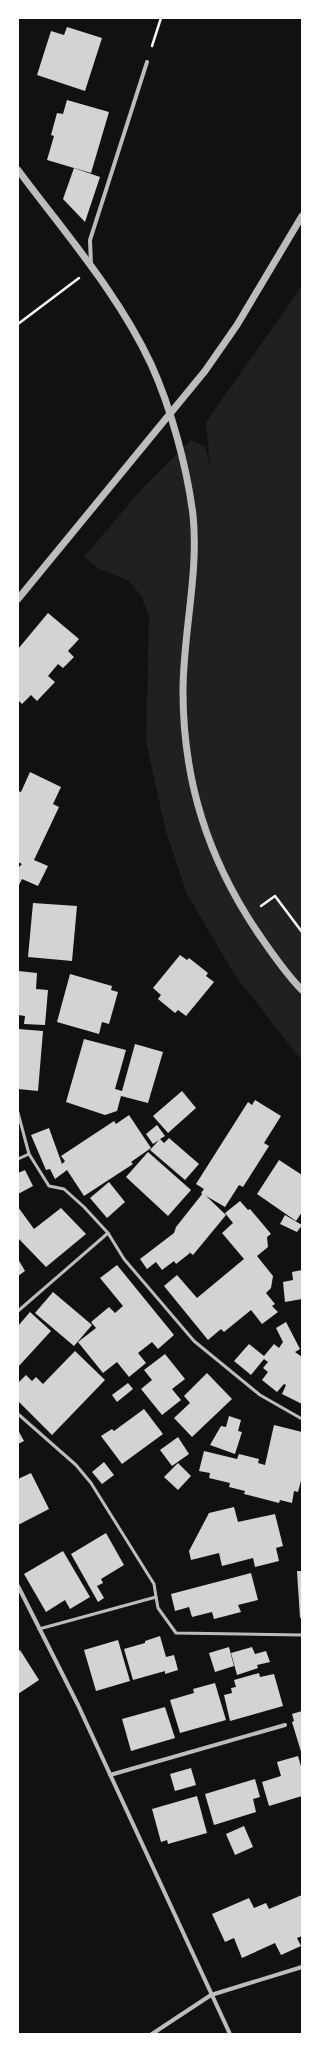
<svg xmlns="http://www.w3.org/2000/svg" width="320" height="2052" font-family="'Varela Round',sans-serif">
<style>
.green{fill:#202020}
.building{fill:#d3d3d3}
.lines{fill:none;stroke-linecap:round;stroke-linejoin:round}
.path{stroke:#f5f5f5;stroke-width:2.5}
.service{stroke:#bcbcbc;stroke-width:3}
.minor{stroke:#bcbcbc;stroke-width:4}
.tertiary{stroke:#bcbcbc;stroke-width:7}
</style>
<rect width="100%" height="100%" fill="#111"/>
<polygon class="green" points="302,286 302,1061 234,974 187,894 165,828 146,741 149,617 142,597 129,581 99,569 84,557 140,491 191,440 205,447 210,467 206,422"/>
<g class="building">
<polygon points="67,27 102,38 85,91 37,75 51,31 64,35"/>
<polygon points="67,100 109,112 91,173 47,160 54,136 51,135 57,113 63,114"/>
<polygon points="74,168 100,177 85,222 63,199"/>
<polygon points="48,613 79,639 68,651 74,657 63,668 58,664 48,676 55,682 37,701 31,695 22,704 18,700 18,649"/>
<polygon points="30,772 61,787 53,804 59,807 34,860 48,866 38,886 22,879 18,887 18,868 22,864 18,862 18,791 21,792"/>
<polygon points="33,903 77,906 72,961 28,957"/>
<polygon points="180,955 187,960 189,958 208,973 206,976 214,982 186,1016 178,1010 175,1013 158,999 161,995 153,988"/>
<polygon points="18,971 37,973 36,989 48,990 45,1025 24,1024 25,1016 18,1015"/>
<polygon points="70,974 112,986 111,990 118,992 109,1024 102,1022 99,1034 57,1022"/>
<polygon points="18,1029 43,1031 38,1091 18,1089"/>
<polygon points="84,1039 126,1050 115,1089 122,1091 135,1044 163,1052 148,1103 121,1096 117,1111 105,1115 66,1102"/>
<polygon points="182,1091 196,1108 168,1133 153,1116"/>
<polygon points="255,1100 281,1116 264,1143 269,1146 243,1187 239,1185 225,1207 201,1193 204,1189 196,1184 248,1102 252,1105"/>
<polygon points="129,1115 151,1148 131,1162 133,1164 84,1196 67,1170 55,1179 50,1169 46,1170 31,1135 49,1128 62,1164 65,1161 61,1156 114,1121 116,1124"/>
<polygon points="157,1125 165,1136 160,1139 164,1143 169,1138 199,1164 185,1180 150,1150 159,1140 153,1144 146,1134"/>
<polygon points="148,1152 191,1190 168,1216 126,1177"/>
<polygon points="279,1160 302,1175 302,1212 296,1221 257,1194"/>
<polygon points="25,1170 33,1186 18,1194 18,1173"/>
<polygon points="109,1182 125,1202 107,1218 90,1198"/>
<polygon points="203,1193 226,1215 193,1255 188,1251 190,1253 176,1264 174,1261 162,1270 156,1262 147,1269 140,1259 174,1233 176,1227"/>
<polygon points="240,1201 248,1210 250,1209 271,1234 267,1237 268,1247 257,1256 273,1276 271,1288 266,1293 275,1304 272,1306 278,1312 262,1324 251,1310 224,1332 221,1329 208,1340 164,1286 177,1275 197,1298 244,1259 222,1233 233,1223 225,1213"/>
<polygon points="18,1207 34,1229 61,1208 86,1234 46,1267 18,1238"/>
<polygon points="285,1215 302,1225 297,1232 280,1224"/>
<polygon points="18,1259 25,1271 18,1276"/>
<polygon points="117,1265 174,1335 158,1349 152,1342 138,1353 146,1363 129,1377 117,1362 103,1373 78,1342 96,1328 91,1322 109,1307 115,1313 123,1306 100,1278"/>
<polygon points="302,1270 302,1299 285,1302 283,1282 293,1280 292,1272"/>
<polygon points="53,1292 92,1325 74,1346 35,1313"/>
<polygon points="30,1312 51,1331 18,1367 18,1326"/>
<polygon points="286,1322 300,1349 295,1352 302,1357 302,1404 282,1394 286,1385 284,1384 277,1392 262,1380 268,1372 263,1368 268,1362 264,1359 251,1375 234,1361 249,1344 264,1356 274,1344 279,1348 283,1342 276,1328"/>
<polygon points="75,1351 105,1380 52,1435 18,1401 18,1383 26,1375 32,1381 36,1377 43,1384"/>
<polygon points="165,1354 185,1379 172,1389 181,1400 162,1415 141,1389 152,1380 144,1370"/>
<polygon points="207,1373 232,1399 192,1437 174,1418 190,1403 184,1396"/>
<polygon points="128,1383 133,1389 117,1402 112,1395"/>
<polygon points="144,1409 163,1434 122,1464 101,1436 112,1429 114,1431"/>
<polygon points="229,1416 241,1420 238,1431 242,1432 235,1454 210,1445 221,1426 226,1427"/>
<polygon points="274,1425 302,1432 302,1477 298,1492 294,1491 292,1503 280,1500 279,1503 244,1494 245,1491 229,1487 230,1483 209,1478 210,1473 199,1471 204,1451 237,1459 239,1454 259,1459 258,1463 265,1465"/>
<polygon points="18,1430 24,1441 18,1444"/>
<polygon points="178,1437 189,1454 172,1466 160,1450"/>
<polygon points="104,1462 114,1475 102,1484 92,1472"/>
<polygon points="178,1463 191,1476 178,1490 164,1477"/>
<polygon points="31,1473 49,1509 18,1525 18,1479"/>
<polygon points="234,1507 238,1522 275,1514 283,1546 276,1548 279,1561 255,1567 253,1558 222,1566 219,1553 191,1560 189,1551 209,1513"/>
<polygon points="106,1533 124,1565 101,1579 103,1583 97,1586 104,1598 98,1602 71,1554"/>
<polygon points="63,1551 90,1597 70,1609 65,1600 46,1612 24,1574"/>
<polygon points="297,1571 302,1571 302,1618 300,1618"/>
<polygon points="251,1573 258,1600 238,1605 241,1612 214,1619 212,1612 192,1617 189,1607 175,1611 171,1594"/>
<polygon points="160,1636 166,1657 174,1655 178,1670 165,1674 165,1671 133,1680 124,1649 145,1643 145,1641"/>
<polygon points="118,1640 130,1681 96,1691 84,1650"/>
<polygon points="229,1647 234,1666 215,1672 209,1653"/>
<polygon points="252,1647 255,1654 266,1651 270,1662 257,1665 258,1668 237,1675 231,1653"/>
<polygon points="20,1650 39,1680 18,1694 18,1651"/>
<polygon points="259,1673 260,1677 274,1674 283,1706 230,1721 224,1695 232,1693 231,1688 236,1687 234,1680"/>
<polygon points="215,1683 226,1720 180,1733 170,1700 194,1693 193,1689"/>
<polygon points="165,1707 175,1738 131,1751 122,1719"/>
<polygon points="302,1711 302,1755 292,1722 294,1721 292,1714"/>
<polygon points="298,1756 302,1770 302,1796 269,1806 262,1782 281,1776 277,1762"/>
<polygon points="191,1768 196,1785 175,1791 170,1774"/>
<polygon points="255,1779 260,1797 253,1799 256,1812 214,1825 205,1794"/>
<polygon points="197,1796 207,1833 168,1844 167,1840 161,1842 152,1809"/>
<polygon points="244,1826 253,1847 235,1855 226,1834"/>
<polygon points="302,1895 302,1936 297,1938 301,1946 281,1955 275,1943 242,1958 234,1938 225,1942 212,1914 249,1898 254,1908 266,1903 269,1909"/>
</g>
<g class="lines">
<g class="path">
<polyline points="152,46 161,18"/>
<polyline points="18,324 79,278"/>
<polyline points="261,906 275,896 302,932"/>
</g>
<g class="service">
<polyline points="18,1113 29,1154 49,1186 64,1189 84,1207 108,1233 124,1259 194,1341 260,1395 302,1419"/>
<polyline points="18,1159 29,1154"/>
<polyline points="18,1311 108,1233"/>
<polyline points="18,1414 76,1465 91,1483 154,1584 156,1597"/>
<polyline points="39,1629 156,1597 158,1608 176,1633 302,1635"/>
</g>
<g class="minor">
<polyline points="91,264 90,240 147,62"/>
<polyline points="18,1586 78,1705 230,2034"/>
<polyline points="110,1775 285,1725"/>
<polyline points="152,2034 211,1995 302,1967"/>
</g>
<g class="tertiary">
<path d="M18 170C64 232 118 293 151 364 171 408 187 467 193 515 199 574 183 633 183 691 183 781 208 859 258 933 272 953 285 973 302 990"/>
<polyline points="18,599 205,371 237,325 302,216"/>
</g>
</g>
<rect width="320" height="2052" fill="none" stroke="#ffffff" stroke-width="38"/>
</svg>
